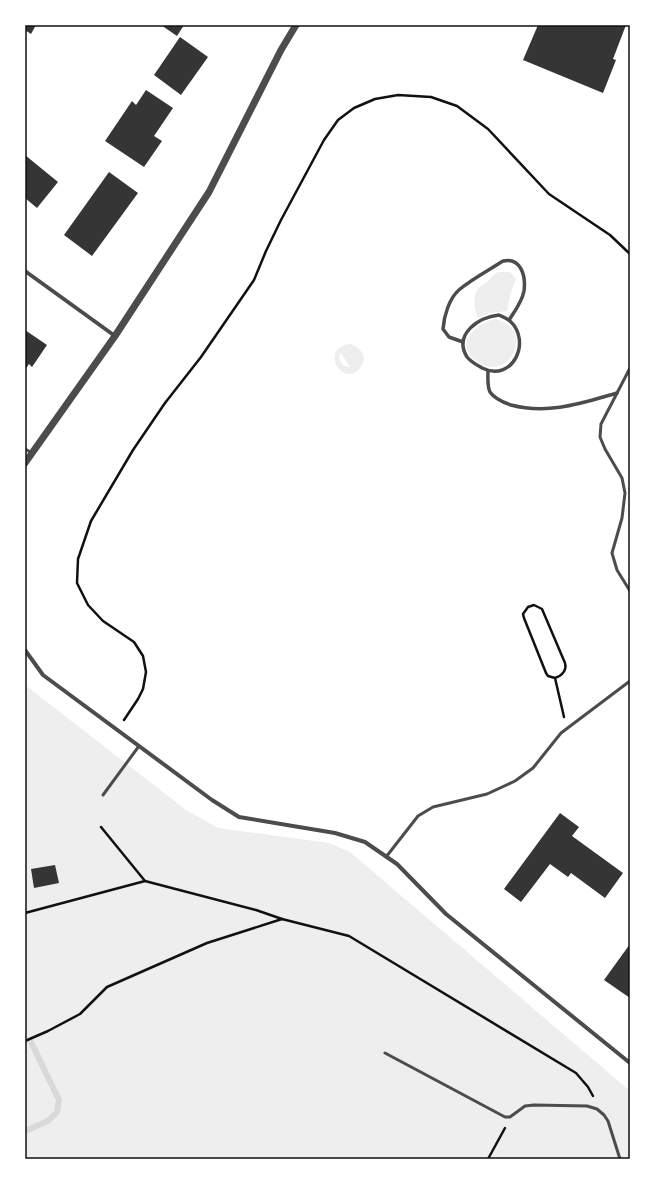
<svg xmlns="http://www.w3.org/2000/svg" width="655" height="1184" font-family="'Space Grotesk',sans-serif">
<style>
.green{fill:#eee;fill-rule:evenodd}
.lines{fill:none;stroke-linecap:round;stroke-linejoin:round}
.stream{stroke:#d9d9d9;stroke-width:6}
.building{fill:#353535}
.path{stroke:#111;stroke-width:2.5}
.service{stroke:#4c4c4c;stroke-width:3}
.pedestrian{stroke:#4c4c4c;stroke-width:3.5}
.minor{stroke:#4c4c4c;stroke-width:4}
.tertiary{stroke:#4c4c4c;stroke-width:7}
.neatline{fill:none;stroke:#111;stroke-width:1.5}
</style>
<rect width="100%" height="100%" fill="#fff"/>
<g class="green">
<path d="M499 272H510L516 279 511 292 507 311 489 313 478 318C474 309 472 296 479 288 481 285 485 284 487 282 491 278 493 274 499 272Z"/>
<path d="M494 319C539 327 507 390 473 358 455 341 477 324 494 319Z"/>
<path d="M350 344C361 347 369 358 360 368 343 389 318 348 350 344ZM340 353H341L350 367 344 366 339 359Z"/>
<polygon points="25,685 186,810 218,828 329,843 350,852 630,1091 630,1159 25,1159"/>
</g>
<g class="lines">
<polyline class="stream" points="25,1131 48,1121 57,1112 59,1100 31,1042"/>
</g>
<g class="building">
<polygon points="25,25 36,25 31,34 25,30"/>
<polygon points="161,25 184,25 177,36"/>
<polygon points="538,25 626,25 613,59 616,60 603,93 523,60"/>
<polygon points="180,37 208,57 181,95 154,75"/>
<polygon points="146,90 173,108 154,136 162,141 144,167 105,141 132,101 136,105"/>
<polygon points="25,155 58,182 37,208 25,198"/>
<polygon points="109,172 138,193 92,256 64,235"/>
<polygon points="25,330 47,345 32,367 29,364 25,370"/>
<polygon points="560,813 579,827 572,836 623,873 605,898 571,873 568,877 550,864 521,902 504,889"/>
<polygon points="55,865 59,883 34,888 31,869"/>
<polygon points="630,944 630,998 604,980"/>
</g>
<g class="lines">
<g class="path">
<path d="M555 678 548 676 546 673 524 618 523 614 528 607 534 605 542 609 565 663C567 670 562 676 555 678L564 717"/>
<polyline points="124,720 138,699 143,689 146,672 143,656 134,642 103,621 88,605 77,583 78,559 91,521 133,450 165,403 201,357 254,280 266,251 281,220 324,140 338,120 354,108 375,99 398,95 431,97 457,106 488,129 549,194 610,235 630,254"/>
<polyline points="101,827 145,881 256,910 282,919"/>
<polyline points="25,913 145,881"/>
<polyline points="25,1041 48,1031 80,1014 107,987 207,943 282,919 349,936 576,1073 588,1087 593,1096"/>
<polyline points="488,1159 505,1128"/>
</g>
<g class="service">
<polyline points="630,368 601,424 600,437 605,449 622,478 625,493 622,518 612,553 617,570 630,591"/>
<polyline points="25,449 32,453"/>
<polyline points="103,795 139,746"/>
<polyline points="386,857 418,816 433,807 487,794 515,781 533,768 561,733 630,681"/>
<polyline points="385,1053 505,1117 510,1117 525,1106 534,1105 587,1106 597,1109 604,1115 608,1121 620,1159"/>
</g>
<g class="pedestrian">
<path d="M499 315C503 317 507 318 510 321 532 341 513 383 482 368 477 365 471 362 467 357 453 334 479 317 499 315Z"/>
<path d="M463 342 449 337 443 329C444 316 449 298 460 289 472 279 489 270 503 261 521 257 526 276 524 291 522 302 515 311 509 320"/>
<path d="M488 371C488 377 487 386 490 392 494 398 505 403 511 405 548 415 582 403 617 393"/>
</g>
<g class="minor">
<polyline points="25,271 115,336"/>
<polyline points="25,650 43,675 212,800 239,817 335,833 365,842 397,864 446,914 630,1063"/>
</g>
<polyline class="tertiary" points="25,463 115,336 209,192 281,50 296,25"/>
</g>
<rect width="655" height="1184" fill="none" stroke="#ffffff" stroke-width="52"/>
<rect x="26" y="26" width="603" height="1132" class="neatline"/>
</svg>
